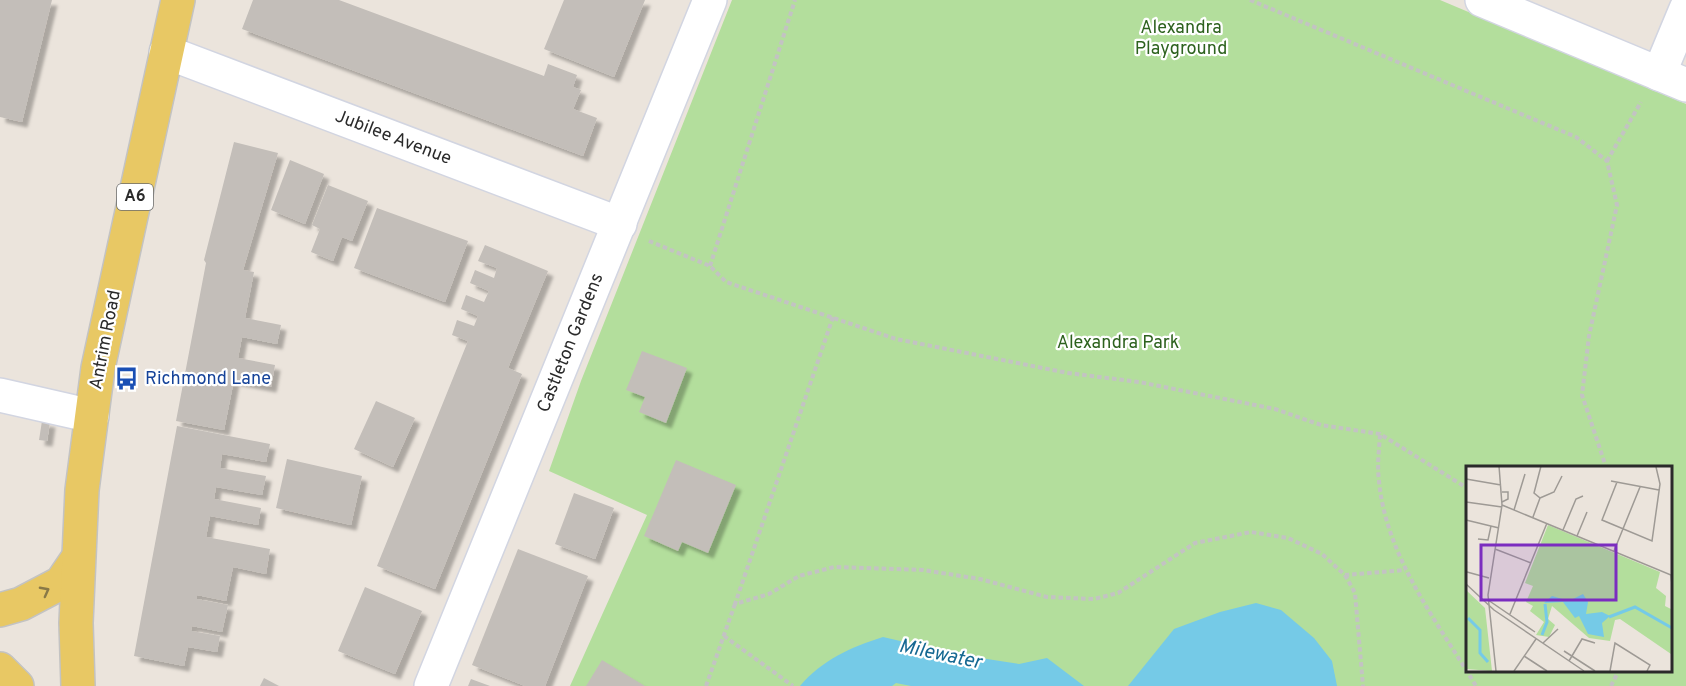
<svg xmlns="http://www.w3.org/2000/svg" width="1686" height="686" font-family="Overpass,sans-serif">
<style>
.green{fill:#b3de9c;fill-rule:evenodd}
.water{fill:#75cae7}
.building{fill:#c3beb9;filter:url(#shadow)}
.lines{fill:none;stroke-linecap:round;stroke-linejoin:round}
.minor-casing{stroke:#d2d5e1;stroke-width:36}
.major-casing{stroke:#c3c3c3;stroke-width:36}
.path{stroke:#c3c3c3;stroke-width:4;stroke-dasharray:4.5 3;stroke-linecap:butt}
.minor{stroke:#fff;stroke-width:33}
.major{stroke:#e8c864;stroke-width:33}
.oneway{stroke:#897947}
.labels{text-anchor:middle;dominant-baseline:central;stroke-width:4.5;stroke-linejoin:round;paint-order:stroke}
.shield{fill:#fff;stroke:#6a6a6a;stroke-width:1.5}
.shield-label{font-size:16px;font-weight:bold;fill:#2a2a2a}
.park-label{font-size:18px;fill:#2d621e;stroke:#fff}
.street-label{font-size:18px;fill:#2a2a2a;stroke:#fff}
.transit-label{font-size:18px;fill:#164399;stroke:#fff;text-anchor:start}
.water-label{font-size:20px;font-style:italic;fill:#156892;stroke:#fff}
.inset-river{fill:none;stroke:#75cae7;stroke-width:3}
.inset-road{fill:none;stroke:#9e9a95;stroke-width:1.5}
.view{fill:#7b2cbf;fill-opacity:0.15;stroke:#7b2cbf;stroke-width:3}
.inset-edge{fill:none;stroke:#2a2a2a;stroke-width:3}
</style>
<defs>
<filter id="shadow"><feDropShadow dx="5.5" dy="5.5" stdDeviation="1.5" flood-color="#0004"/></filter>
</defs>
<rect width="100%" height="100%" fill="#ebe4dc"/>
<path class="green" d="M732 0H1440L1686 104V686H570L647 515 549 471 581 381ZM1467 467H1670V670H1467Z"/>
<g class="water">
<polygon points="1256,603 1281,610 1314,638 1332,661 1337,686 1128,686 1174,629 1220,612"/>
<path d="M883 637 961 655 1019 664 1047 658 1084 686H911L896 683 892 686H800C822 660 851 647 883 637Z"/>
</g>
<g class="building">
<polygon points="0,0 52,0 22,122 0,117"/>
<polygon points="253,0 339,0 544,76 548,64 577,75 573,87 581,90 573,109 597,118 583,156 242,29"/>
<polygon points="564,0 645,0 614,77 544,49"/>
<polygon points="234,142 278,153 243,270 254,272 245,318 281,325 277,344 242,337 238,358 275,365 271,387 234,380 224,430 176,421 206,263 204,260"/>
<polygon points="290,160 324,174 305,224 271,210"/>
<polygon points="328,185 368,201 352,241 342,237 333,261 311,252 320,229 312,225"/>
<polygon points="377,208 468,241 445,302 354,268"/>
<polygon points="485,245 548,271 508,368 522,374 435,589 377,566 468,341 452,335 457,320 474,326 478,316 461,309 466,295 484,302 489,291 470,283 475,270 494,278 497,268 478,261"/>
<polygon points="642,351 687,368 666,423 639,412 645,397 626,390"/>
<polygon points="376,401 415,418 393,467 354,449"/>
<polygon points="42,421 50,422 47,441 39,440"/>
<polygon points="177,426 270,444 266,462 222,454 220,468 266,476 262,495 216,487 214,499 261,508 258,525 210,516 206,537 270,549 266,574 233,567 226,601 197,595 197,599 228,605 222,632 192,626 191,631 220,636 217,652 188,647 184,666 134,656"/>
<polygon points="287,459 362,476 351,525 276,508"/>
<polygon points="676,460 736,485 708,553 682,542 678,551 644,536"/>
<polygon points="574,493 614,508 595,559 555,544"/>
<polygon points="518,549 588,576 545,686 525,686 472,665"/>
<polygon points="365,587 422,611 395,674 338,651"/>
<polygon points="602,660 645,686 586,686"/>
<polygon points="264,678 279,686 260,686"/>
<polygon points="471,679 490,686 468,686"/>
</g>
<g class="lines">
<defs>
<g id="minor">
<polyline points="1482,0 1686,85"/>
<polyline points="166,52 620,224"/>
<polyline points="1659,74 1686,9"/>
<polyline points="0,395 92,416"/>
<polyline points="431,686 710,0"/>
</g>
<g id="major">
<polyline points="0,610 21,604 61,583 78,558"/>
<polyline points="0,669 17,686"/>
<polyline points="78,686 76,623 82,490 98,368 178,0"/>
</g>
</defs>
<use href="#minor" class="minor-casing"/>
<use href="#major" class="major-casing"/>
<g class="path">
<polyline points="1250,0 1576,137 1607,161 1617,205 1589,336 1582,395 1606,467"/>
<polyline points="1607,161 1641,102"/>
<polyline points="649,241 710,266 726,282 896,339 1068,373 1139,382 1275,409 1321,425 1380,434 1467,488"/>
<polyline points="710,266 795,0"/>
<polyline points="833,317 735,604 769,594 799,576 834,567 923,570 980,579 1047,597 1094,599 1118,593 1195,543 1251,532 1288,538 1322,554 1345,575 1405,570"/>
<path d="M1380 435C1379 450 1377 466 1379 481 1386 557 1438 623 1476 686"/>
<polyline points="1345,575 1355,593 1363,686"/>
<polyline points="724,636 793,686"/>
<polyline points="706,686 735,604"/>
<polyline points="1611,686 1619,670"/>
</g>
<use href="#minor" class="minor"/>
<use href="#major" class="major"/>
</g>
<defs><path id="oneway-chevron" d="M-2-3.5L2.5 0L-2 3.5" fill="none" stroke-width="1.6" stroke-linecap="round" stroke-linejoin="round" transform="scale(1.5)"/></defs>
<use class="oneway" href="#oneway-chevron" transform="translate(45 591) rotate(-28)"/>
<defs>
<symbol id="bus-bare" viewBox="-9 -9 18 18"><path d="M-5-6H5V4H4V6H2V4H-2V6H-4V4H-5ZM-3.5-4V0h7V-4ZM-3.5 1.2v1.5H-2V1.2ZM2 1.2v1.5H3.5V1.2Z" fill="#1a4fb4" stroke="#fff" stroke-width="2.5" paint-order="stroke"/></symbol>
</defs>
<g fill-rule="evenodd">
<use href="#bus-bare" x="110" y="362" width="33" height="33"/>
</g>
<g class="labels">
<rect class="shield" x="117" y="184" width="36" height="26" rx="4.5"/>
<g class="shield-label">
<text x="135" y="197">A6</text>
</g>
<g class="park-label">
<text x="1181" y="28">Alexandra<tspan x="1181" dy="21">Playground</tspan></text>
<text x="1118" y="343">Alexandra Park</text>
</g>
<g class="street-label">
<text transform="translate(393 138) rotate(21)">Jubilee Avenue</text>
<text transform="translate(106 340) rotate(-79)">Antrim Road</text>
<text transform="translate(571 343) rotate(-68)">Castleton Gardens</text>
</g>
<g class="transit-label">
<text x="145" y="379">Richmond Lane</text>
</g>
<g class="water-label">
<text transform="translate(940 655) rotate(12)">Milewater</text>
</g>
</g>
<g transform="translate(1466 466)">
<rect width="206" height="206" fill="#ebe4dc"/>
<path d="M82 59 194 106 190 122 200 130 199 140 205 143V188L154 153 149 154 144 175 123 172 86 140 82 153 89 159 83 171 70 169 78 156 64 145 67 140 60 136 67 120 59 117ZM0 124 19 142 26 205 0 203Z" fill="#b3de9c"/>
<path d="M117 128 122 136 120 148 136 146 144 150 136 157 138 171 122 168 113 150 109 152 97 136 78 137 86 130 103 135Z" fill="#75cae7"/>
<path class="inset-river" d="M143 151 169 141 206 162M2 152 14 164V187L22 196M76 169 81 156 79 138"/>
<path class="inset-road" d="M0 13 35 19M145 15 193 24M151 16 136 54 186 75 194 18 190 1M36 26H42V33L36 36M74 32 88 26 96 10M0 36 36 41M36 39 205 109 206 119M48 44 59 8M67 51 74 32 68 27 75 0M0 54 33 62M97 64 110 33 117 30M111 70 121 46M12 73 22 74 25 60M29 83 65 97M148 85 174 21M1 106 23 112M0 118 28 144 118 205M22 134 69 166M44 148 81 57M77 177 92 163M98 185 129 205M58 190 81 205M103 195 116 173 129 177M30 205 22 129 36 39 33 0M48 205 70 173M144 205 149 177 184 199 181 205"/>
<path class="view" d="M15 79H150V134H15Z"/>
<rect width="206" height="206" class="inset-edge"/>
</g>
</svg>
